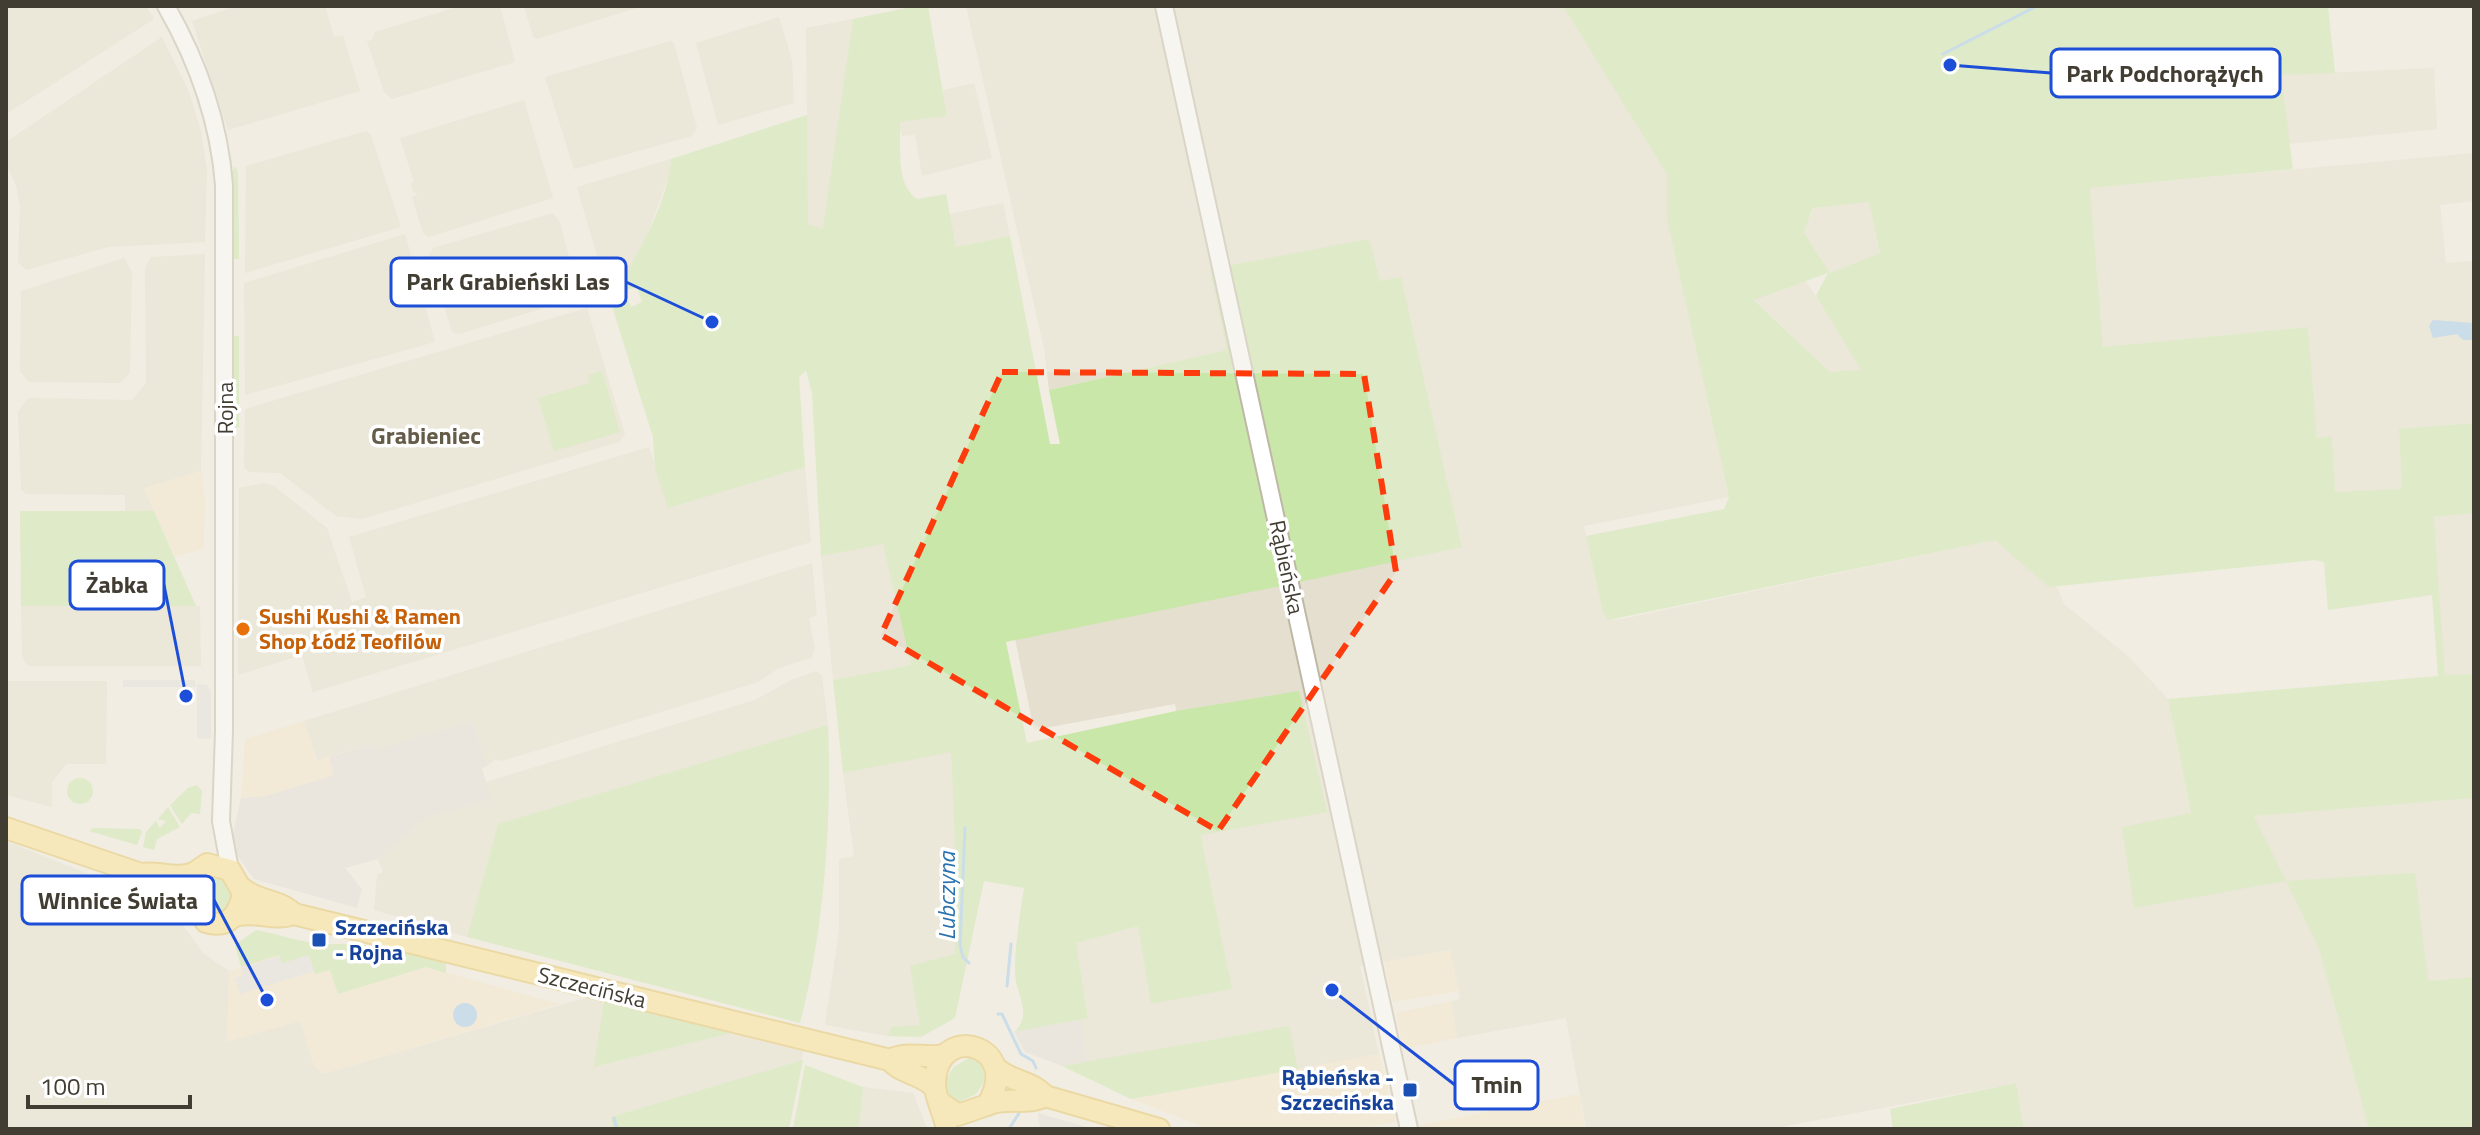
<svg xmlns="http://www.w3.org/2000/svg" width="2480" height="1135" font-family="'Titillium Web',sans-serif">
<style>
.residential{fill:#e5dfcf}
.commercial{fill:#f5e5cb}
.industrial{fill:#e3ded7}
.green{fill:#c8e7a9;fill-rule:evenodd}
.parking{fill:#e1dfdb}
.water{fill:#9bcaf1}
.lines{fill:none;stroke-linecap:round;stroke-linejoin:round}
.stream{stroke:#9bcaf1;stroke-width:3}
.minor-casing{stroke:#bfb8a7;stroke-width:20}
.major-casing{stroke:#e5c25c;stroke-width:24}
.minor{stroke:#fff;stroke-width:16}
.major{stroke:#ffe38d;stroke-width:20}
.marked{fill:none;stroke:#fe3b0c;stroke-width:6;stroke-dasharray:16 10;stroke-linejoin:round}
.food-dot{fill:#e8710a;stroke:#fff;stroke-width:3}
.transit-dot{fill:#1a4fb4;stroke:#fff;stroke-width:3}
.labels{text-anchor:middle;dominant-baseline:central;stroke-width:7;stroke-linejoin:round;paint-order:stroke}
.street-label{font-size:22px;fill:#423d32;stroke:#fff}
.food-label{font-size:22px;font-weight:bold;fill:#c56008;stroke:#fff;text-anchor:start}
.transit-label{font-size:22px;font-weight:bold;fill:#164399;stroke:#fff;text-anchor:start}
.neighbourhood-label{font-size:24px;font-weight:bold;fill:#655b49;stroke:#fff}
.water-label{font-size:24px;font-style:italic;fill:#2b72af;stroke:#fff}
.leader{fill:none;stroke:#1d4ed8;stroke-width:3}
.callout-dot{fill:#1d4ed8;stroke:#fff;stroke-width:3}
.callout{fill:#fff;stroke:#1d4ed8;stroke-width:3}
.callout-label{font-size:24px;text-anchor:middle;font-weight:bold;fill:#423d32}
</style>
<rect width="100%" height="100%" fill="#f1ede2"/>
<g class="residential">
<polygon points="6,6 146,6 154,19 6,114"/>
<polygon points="237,6 325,6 334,37 343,35 360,91 228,130 192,21"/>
<polygon points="461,6 500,6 515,62 392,99 384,92 367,41 372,40 375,32"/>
<polygon points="524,6 643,6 537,39 533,37"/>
<polygon points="966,6 1563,6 1668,174 1667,219 1729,497 1584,526 1603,614 1608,620 1622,619 1995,540 2049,586 2057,587 2064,604 2129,657 2168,699 2191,814 2285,880 2254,816 2474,798 2474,977 2428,981 2286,881 2319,949 2369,1129 2024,1129 2016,1083 1770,1129 1586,1129 1566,1018 1457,1038 1451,1001 1460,999 1450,950 1360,966 1379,1054 1298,1069 1288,1026 1087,1062 1081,1019 1088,1017 1076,943 1138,926 1151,1004 1232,989 1175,704 1034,730 1015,639 1462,547 1401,277 1380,281 1227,350 1049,390 1044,348"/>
<polygon points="779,17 792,60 794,103 718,125 696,43"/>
<polygon points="853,19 824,229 808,225 806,28"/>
<polygon points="162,37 189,92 201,131 207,170 205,242 108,247 26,270 18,262 20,208 16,185 6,164 6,142"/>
<polygon points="671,41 674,43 697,128 692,136 574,169 545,77"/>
<polygon points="2434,68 2437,129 2288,144 2281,75"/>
<polygon points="974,83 992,158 922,176 915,135 902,136 899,122 947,116 943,90"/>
<polygon points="524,100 553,198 429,237 423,233 412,197 418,194 413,192 411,183 414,182 400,138"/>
<polygon points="366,131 371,135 401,227 245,273 246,166"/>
<polygon points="2474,153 2474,201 2440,205 2446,263 2474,261 2474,423 2399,429 2402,489 2335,492 2332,436 2317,438 2308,327 2103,347 2090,188"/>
<polygon points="671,159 670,173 645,241 624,278 605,283 577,187"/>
<polygon points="1869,202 1880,253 1830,273 1804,231 1814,208"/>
<polygon points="1003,203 1010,236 956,247 949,214"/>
<polygon points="553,213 560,223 580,297 459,334 452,332 429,256 433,248"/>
<polygon points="405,234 435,342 245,395 244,283"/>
<polygon points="205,254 201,471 144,488 154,511 125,511 125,495 26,494 21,489 18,412 28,398 132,400 146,383 145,268 151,257"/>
<polygon points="124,258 132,272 130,373 120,383 29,382 20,371 21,291"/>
<polygon points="1806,281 1862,370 1830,372 1754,299"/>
<polygon points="587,308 625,434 619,442 362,519 336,516 280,473 249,472 244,467 245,409"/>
<polygon points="649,447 669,507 805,467 811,542 313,692 302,655 238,675 239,488 264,483 274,486 327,528 352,602 366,597 349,537"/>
<polygon points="2474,513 2474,674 2445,676 2434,517"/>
<polygon points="883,543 911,665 833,680 821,556"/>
<polygon points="812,563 817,615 809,618 815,649 811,658 779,668 758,682 502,761 495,759 487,766 473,721 373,751 371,744 317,760 304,721"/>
<polygon points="21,606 200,606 201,666 28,666 22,657"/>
<polygon points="816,671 822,676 828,725 498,824 467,937 374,910 377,875 383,872 378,859 425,818 490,799 486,782 755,700 791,680"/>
<polygon points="6,681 107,681 106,764 66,764 52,782 52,807 6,795"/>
<polygon points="951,751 957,886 955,954 920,1025 891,1027 888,1036 825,1025 839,931 839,859 854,856 843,773"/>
<polygon points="6,841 161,903 173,912 204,954 229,971 227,1041 300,1021 314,1065 323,1074 595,995 604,1000 595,1067 731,1033 804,1051 801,1061 611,1117 612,1129 6,1129"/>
<polygon points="863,1087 913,1093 927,1129 859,1129"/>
</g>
<g class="commercial">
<polygon points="201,471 205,497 204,549 175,557 144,488"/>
<polygon points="304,721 316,760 329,757 334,775 266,796 241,798 245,739"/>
<polygon points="1450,950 1459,991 1393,1002 1384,962"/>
<polygon points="279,955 282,964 309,956 330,969 338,994 426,967 560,1004 323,1074 314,1065 300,1021 227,1042 229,971"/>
<polygon points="1451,1001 1457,1038 1403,1049 1396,1013"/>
<polygon points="1379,1054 1396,1122 1356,1129 1209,1129 1131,1099"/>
<polygon points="1579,1094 1585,1129 1421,1129 1420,1125"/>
</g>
<g class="industrial">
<polygon points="473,721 487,766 482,768 491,799 425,818 378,859 345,868 362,889 357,908 254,879 234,851 233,833 241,798 266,796 334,775 329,757 372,744 374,750"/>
<polygon points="1081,1019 1087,1062 1062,1066 1025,1052 1014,1032"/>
<polygon points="1038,1113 1094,1129 1040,1129"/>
</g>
<g class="green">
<path d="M916 6H928L947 116 900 122C901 146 895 184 917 199L946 194 956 247 1010 236 1050 444H1060L1049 390 1227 350 1210 269 1217 268 1286 585 1006 642 1027 743 1176 711 1299 691 1327 812 1201 835 1232 989 1151 1004 1138 926 1076 943 1088 1018 1014 1032C1034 1014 1015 993 1015 972 1015 944 1020 916 1024 888L984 881 955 1018 921 1037 888 1036 891 1027 920 1025 910 966 955 954 957 886 951 752 843 773 833 680 911 665 883 544 821 556 812 393 806 371 799 377 805 467 668 508 655 469 653 437 610 300 626 296 631 307 642 302 637 287 609 295 605 283 624 278C644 242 668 200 671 159L807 115 808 224 823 229 853 19Z"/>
<path d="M1563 6H2328L2335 73 2281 75 2293 169 2090 188 2103 347 2308 327 2317 438 2332 436 2335 492 2402 489 2399 429 2474 423V513L2434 517 2445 675 2474 674V798L2254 816 2286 881 2415 873 2428 981 2474 977V1129H2369L2319 949 2286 881 2134 908 2122 827 2191 813 2168 699 2438 676 2432 595 2328 610 2324 562 2315 560 2049 587 1995 540 1608 620 1603 613 1586 536 1724 509 1729 497 1667 219V174ZM1869 202 1880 253 1830 273 1804 232 1813 208ZM1828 273 1816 296 1861 370 1830 372 1754 300Z"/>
<polygon points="235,166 238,173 239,259 232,259 230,176"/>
<polygon points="1369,239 1380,281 1401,277 1462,547 1295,583 1227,266"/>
<polygon points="234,336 239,336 239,427 231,428 231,339"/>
<polygon points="602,371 620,432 554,451 538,398 590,383 588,375"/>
<polygon points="20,511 154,511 196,606 21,606"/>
<path d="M828 725C832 821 824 930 800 1023L467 937 498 824Z"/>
<circle cx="80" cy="791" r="13"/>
<polygon points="197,785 202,791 200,814 191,813 182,824 170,805 188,788"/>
<polygon points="168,807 180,827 157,839 154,850 143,847 146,832 156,821 160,828 166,821 158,819"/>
<polygon points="93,828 140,829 142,832 137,845 89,831"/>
<circle cx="215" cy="894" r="19"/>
<path d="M256 930C279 934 307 945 330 944 368 943 408 951 446 960V973L426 967 338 994 330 970 315 974 309 955 282 964 279 955 241 967 235 945Z"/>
<polygon points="609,998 731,1028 731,1033 594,1067 604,1000"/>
<polygon points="1289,1026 1298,1069 1131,1099 1062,1066"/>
<polygon points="972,1056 982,1065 985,1080 976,1094 957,1103 949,1096 946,1079 954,1067"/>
<polygon points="803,1060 789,1129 612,1129 611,1117"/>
<polygon points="805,1065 863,1087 859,1129 793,1129"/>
<polygon points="2016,1083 2024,1129 1893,1129 1890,1109"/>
</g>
<g class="parking">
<polygon points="123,680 195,680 196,687 123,687"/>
<polygon points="197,684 207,685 211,691 211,739 197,738"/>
<polygon points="309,955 314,971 240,994 235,978 243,975 241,968 279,956 282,963"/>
</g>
<g class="water">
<polygon points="2433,320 2474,323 2474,340 2463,340 2457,334 2433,338 2429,326"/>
<circle cx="465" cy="1015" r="12"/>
</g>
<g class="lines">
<g class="stream">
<polyline points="1943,54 2037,6"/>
<polyline points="965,828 960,945 963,957 969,963"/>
<polyline points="1007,986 1011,944"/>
<polyline points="998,1014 1002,1014 1021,1054 1033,1061 1036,1068"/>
<polyline points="614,1118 617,1129"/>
<polyline points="1009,1129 1021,1110"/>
</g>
<defs>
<g id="minor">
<path d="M166 6C198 62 219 120 224 185V731L221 821 230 870"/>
<polyline points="1164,6 1409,1129"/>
</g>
<g id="major">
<path d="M6 828 141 874C160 871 176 880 194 873"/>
<path d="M207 864 230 870 243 893C239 914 229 929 206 922L187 895 194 873Z"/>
<polyline points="141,874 154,887 188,902"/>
<path d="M242 888C257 902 279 899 294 914"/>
<path d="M235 916C255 910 274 921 294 914L890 1060C902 1075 922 1073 935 1088"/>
<path d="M890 1060C907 1051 926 1059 944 1055"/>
<path d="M995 1067C1010 1082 1031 1080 1045 1096L1159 1129"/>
<path d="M941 1103 958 1115 987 1105C1024 1046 939 1020 935 1081 934 1096 944 1113 947 1129"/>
<path d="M987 1105C1007 1096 1027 1106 1045 1096"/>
</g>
</defs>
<use href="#minor" class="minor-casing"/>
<use href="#major" class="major-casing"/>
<use href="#minor" class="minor"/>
<use href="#major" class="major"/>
</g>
<path d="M0 0H2480V1135H0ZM1002 372 1364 374 1396 572 1218 831 881 635Z" fill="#f1ede2" fill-opacity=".55" fill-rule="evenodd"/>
<path class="marked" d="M1002 372 1364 374 1396 572 1218 831 881 635Z"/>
<circle class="food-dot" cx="243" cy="629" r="8"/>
<g class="transit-dot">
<rect x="311" y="932" width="16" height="16" rx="4"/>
<rect x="1402" y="1082" width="16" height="16" rx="4"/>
</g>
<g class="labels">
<g class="street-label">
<text transform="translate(225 408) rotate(-90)">Rojna</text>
<text transform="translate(1287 567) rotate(78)">Rąbieńska</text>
<text transform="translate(592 987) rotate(14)">Szczecińska</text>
</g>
<g class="food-label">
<text x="259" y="616">Sushi Kushi &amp; Ramen<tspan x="259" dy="25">Shop Łódź Teofilów</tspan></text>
</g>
<g class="transit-label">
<text x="335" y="927">Szczecińska<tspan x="335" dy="25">- Rojna</tspan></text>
<text x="1394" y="1077" text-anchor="end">Rąbieńska -<tspan x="1394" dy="25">Szczecińska</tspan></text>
</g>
<g class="neighbourhood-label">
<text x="426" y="435">Grabieniec</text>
</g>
<g class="water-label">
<text transform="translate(946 896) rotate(-90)">Lubczyna</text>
</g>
</g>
<path class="leader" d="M1950 65L2051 73M712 322L626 282M186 696L164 585M267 1000L214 900M1332 990L1455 1085"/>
<g class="callout-dot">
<circle cx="1950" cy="65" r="8"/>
<circle cx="712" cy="322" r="8"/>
<circle cx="186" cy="696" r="8"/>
<circle cx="267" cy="1000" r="8"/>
<circle cx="1332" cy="990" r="8"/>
</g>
<g class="callout">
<rect x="2051" y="49" width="229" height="48" rx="8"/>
<rect x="391" y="258" width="235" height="48" rx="8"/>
<rect x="70" y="561" width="94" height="48" rx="8"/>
<rect x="22" y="876" width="192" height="48" rx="8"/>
<rect x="1455" y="1061" width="83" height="48" rx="8"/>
</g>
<g class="callout-label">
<text x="2165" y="82">Park Podchorążych</text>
<text x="508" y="290">Park Grabieński Las</text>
<text x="117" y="593">Żabka</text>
<text x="118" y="909">Winnice Świata</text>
<text x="1497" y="1093">Tmin</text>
</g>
<rect width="2480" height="1135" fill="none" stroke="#423d32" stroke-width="16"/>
<path d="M28 1095v12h162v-12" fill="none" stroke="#423d32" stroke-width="4"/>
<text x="40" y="1095" font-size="24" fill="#423d32" stroke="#ffffff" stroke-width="6" paint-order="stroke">100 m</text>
</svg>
